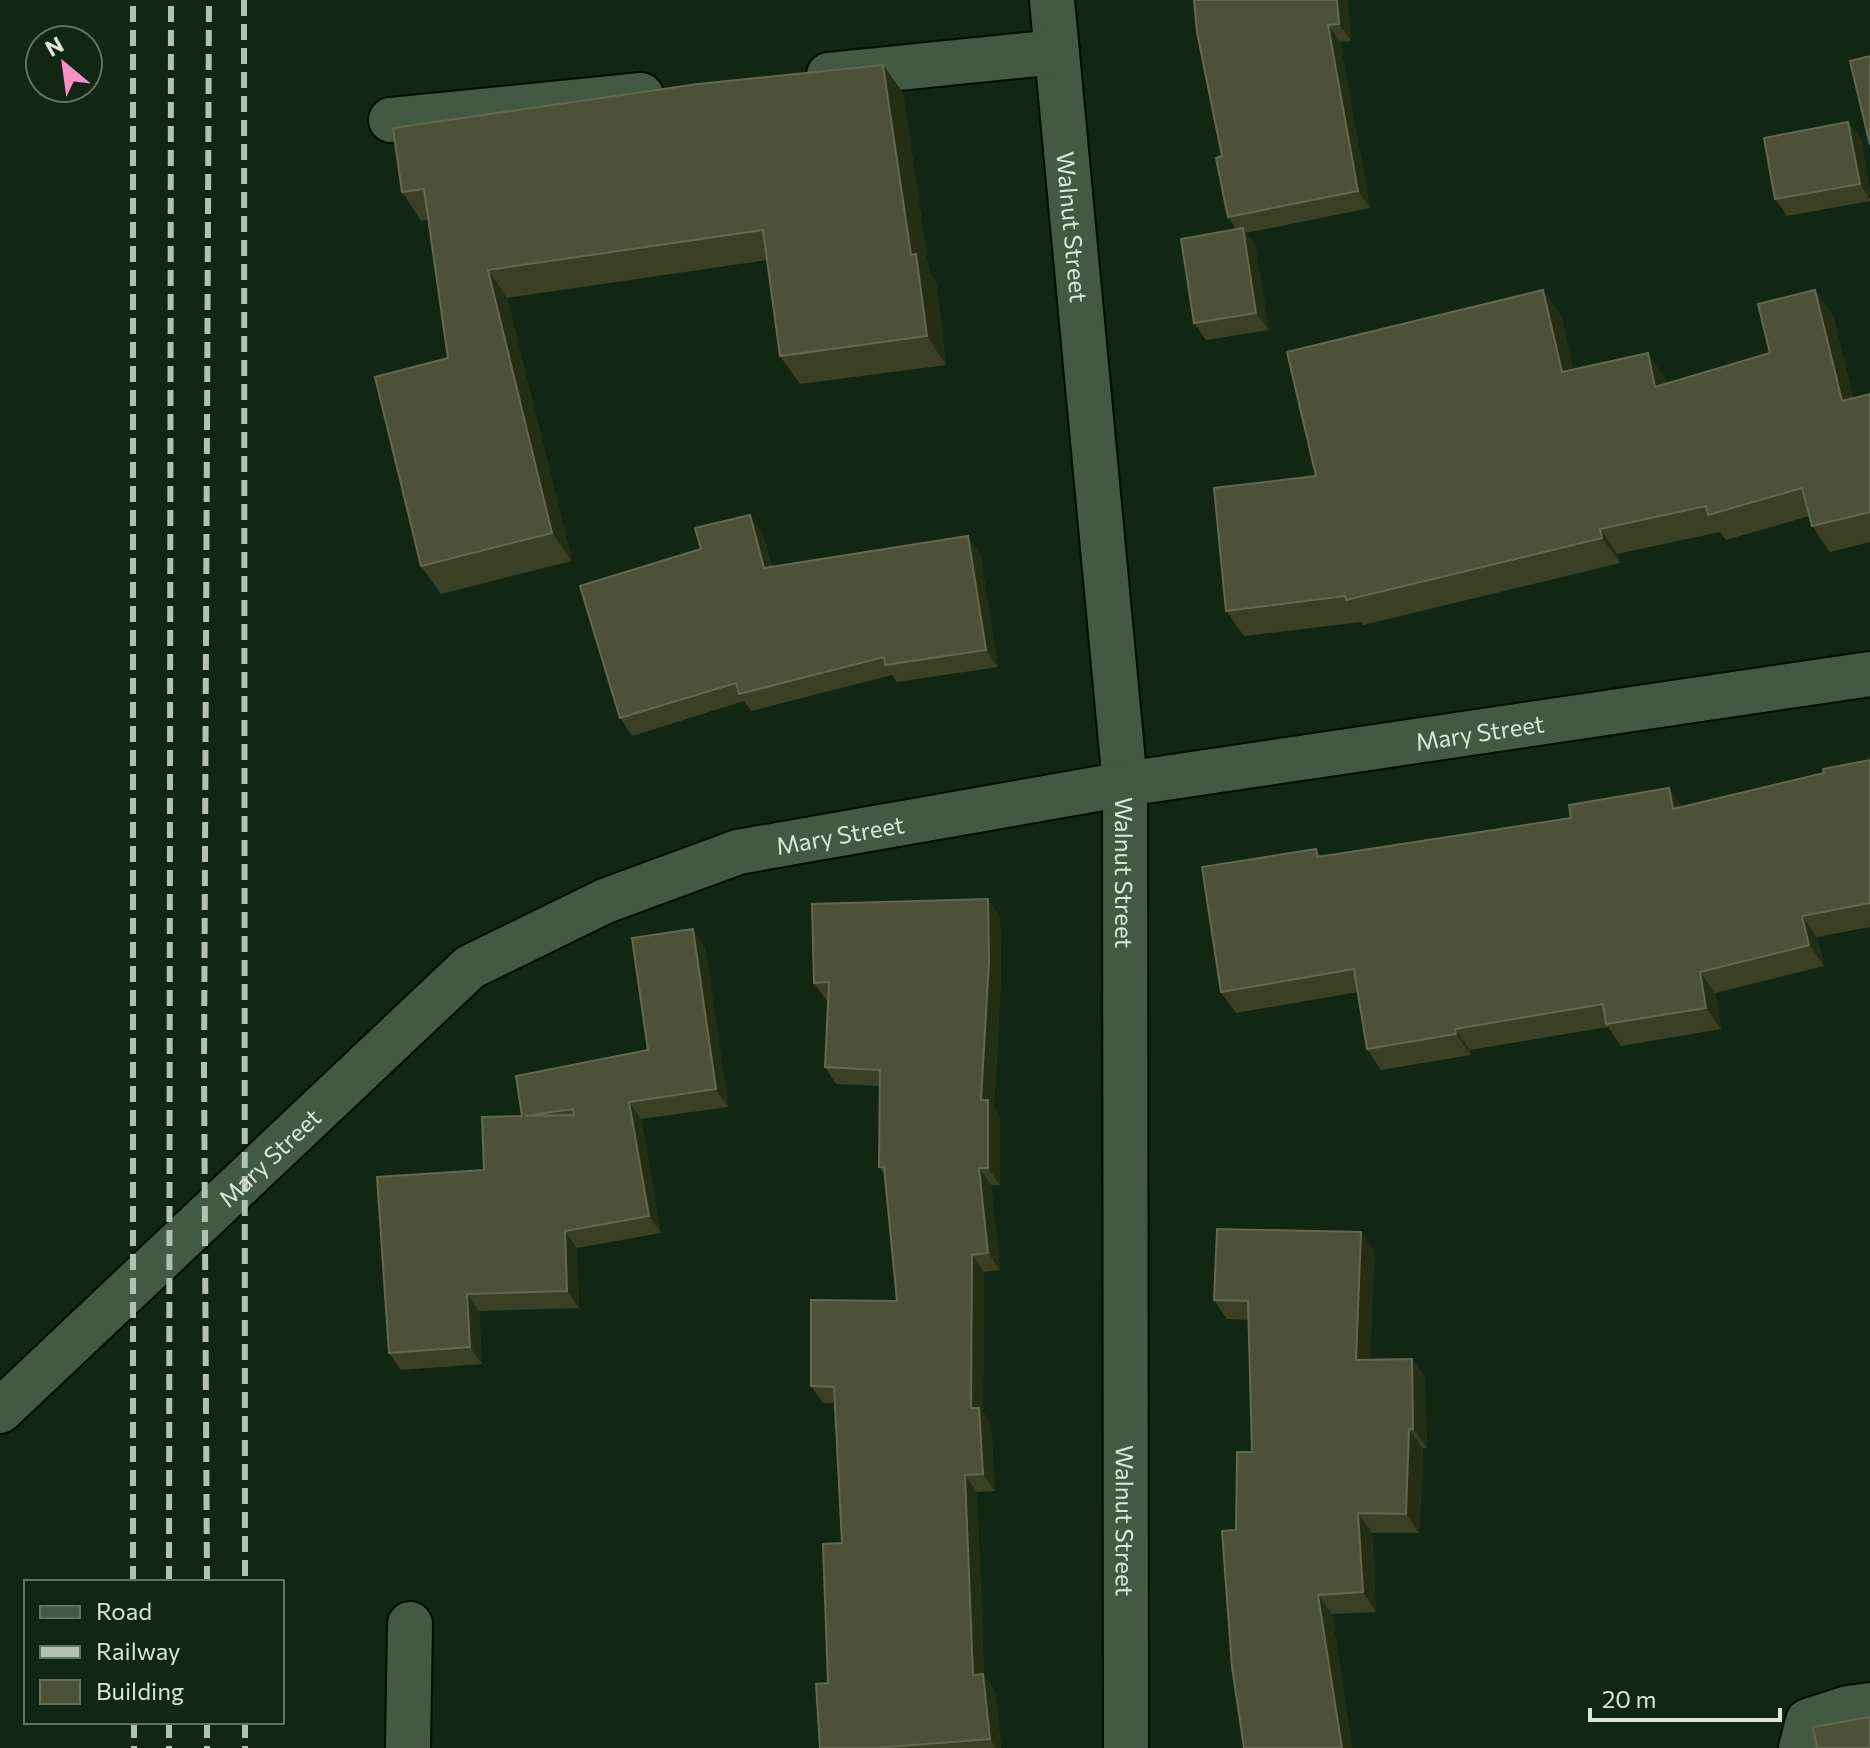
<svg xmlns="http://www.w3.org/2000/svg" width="1870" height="1748" font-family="Commissioner,sans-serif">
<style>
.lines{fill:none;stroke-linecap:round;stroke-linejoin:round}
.minor-casing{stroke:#000f01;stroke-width:48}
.minor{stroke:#425a43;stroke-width:44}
.rail{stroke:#b3c1b3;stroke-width:6;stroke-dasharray:16 8;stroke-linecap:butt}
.wall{fill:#3b4024}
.shaded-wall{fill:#232e15}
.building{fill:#4c5137;stroke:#626950;stroke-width:2;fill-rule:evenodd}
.labels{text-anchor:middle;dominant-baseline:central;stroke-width:6;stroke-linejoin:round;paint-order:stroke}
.street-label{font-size:24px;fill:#d9e6d9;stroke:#112613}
</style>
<rect width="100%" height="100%" fill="#112613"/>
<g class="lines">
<defs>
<g id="minor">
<path id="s1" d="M1052 0 1125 784 1126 1748"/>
<polyline points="829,75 1057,52"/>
<polyline points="391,120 641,95"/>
<path id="s2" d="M0 1411 470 967 605 901 738 852 1125 784 1870 674"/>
<polyline points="408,1748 410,1624"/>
<polyline points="1801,1748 1808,1721 1848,1708 1870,1705"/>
</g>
</defs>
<use href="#minor" class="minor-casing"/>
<use href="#minor" class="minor"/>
<g class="rail">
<polyline points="244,0 245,1582"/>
<polyline points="133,1582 133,0"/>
<polyline points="169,1582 171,0"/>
<polyline points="207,1582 204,1067 209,0"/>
<polyline points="134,1722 134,1748"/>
<polyline points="169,1722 169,1748"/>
<polyline points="207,1722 207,1748"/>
<polyline points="245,1722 245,1748"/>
</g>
</g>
<g class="wall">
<polygon points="1347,0 1351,41 1340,42 1370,208 1246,233 1255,246 1269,330 1206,340 1194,323 1236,229 1228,217 1222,156"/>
<polygon points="883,65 903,93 929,272 936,282 946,365 800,384 780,356 767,260 507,298 572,561 441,594 421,566 448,358 428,219 421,221 402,192"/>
<polygon points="1848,122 1861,139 1870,192 1870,201 1787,216 1775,199"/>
<polygon points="1561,315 1573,370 1665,378 1666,383 1770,353 1833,315 1853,398 1870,394 1870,542 1830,552 1812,526 1809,516 1726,540 1720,532 1617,554 1620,563 1363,625 1361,622 1244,636 1226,611 1316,476"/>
<polygon points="762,532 772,567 980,554 998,667 897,682 892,675 751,711 744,701 632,736 620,718"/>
<polygon points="1870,760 1870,927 1817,937 1824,966 1715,993 1721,1029 1621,1046 1608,1027 1470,1050 1471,1055 1381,1070 1367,1049 1358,992 1236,1013 1221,992 1316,849 1321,856 1683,807 1824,773"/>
<polygon points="1000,916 1001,978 994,1108 1000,1117 1000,1185 991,1185 1000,1270 984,1272 983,1412 991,1425 995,1491 977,1492 984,1675 995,1691 1001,1748 820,1748 842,1543 835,1403 823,1403 811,1386 897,1301 885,1175 879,1167 880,1086 836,1084 825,1067 828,1000 826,1000 814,983"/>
<polygon points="705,947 728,1107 641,1119 661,1233 577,1248 579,1308 479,1311 482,1364 401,1370 389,1353 484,1170 522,1116 648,1050"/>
<polygon points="1361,1232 1374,1251 1370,1359 1412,1359 1425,1378 1427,1448 1423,1448 1419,1533 1372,1533 1376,1612 1332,1614 1352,1748 1244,1748 1236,1530 1252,1452 1249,1320 1227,1319 1214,1300"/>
</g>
<g class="shaded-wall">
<polygon points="1337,0 1347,0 1351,41 1339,24"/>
<polygon points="1328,25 1340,42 1370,208 1358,191"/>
<polygon points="883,65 903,93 929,272 936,282 946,365 927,336 911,255"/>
<polygon points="1848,122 1861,139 1870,192 1870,199 1860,184"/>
<polygon points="1243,228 1255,246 1269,330 1256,313"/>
<polygon points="488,270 507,298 572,561 552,533"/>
<polygon points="1543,290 1561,315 1580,397 1562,372"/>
<polygon points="1815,290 1833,315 1860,426 1842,401"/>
<polygon points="1648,353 1665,378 1673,412 1655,387"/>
<polygon points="750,515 762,532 776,586 764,568"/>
<polygon points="1600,529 1617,554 1620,563 1602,538"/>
<polygon points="968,536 980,554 998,667 986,650"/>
<polygon points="1669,788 1684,809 1673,809"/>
<polygon points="988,899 1000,916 1001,978 994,1108 1000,1117 1000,1185 988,1168 981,1100"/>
<polygon points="1802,916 1817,937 1824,966 1809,945"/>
<polygon points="693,929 705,947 728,1107 716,1089"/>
<polygon points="1700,972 1715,993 1721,1029 1706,1008"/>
<polygon points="1455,1029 1470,1050 1471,1055 1456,1034"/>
<polygon points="629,1102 641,1119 661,1233 649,1216"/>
<polygon points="979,1168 991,1185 1000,1270 988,1253"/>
<polygon points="565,1231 577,1248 579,1308 567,1291"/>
<polygon points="1361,1232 1374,1251 1370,1379 1356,1360"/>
<polygon points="972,1255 984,1272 983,1412 991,1425 995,1491 983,1474 971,1408"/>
<polygon points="467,1294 479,1311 482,1364 470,1347"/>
<polygon points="1412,1359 1425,1378 1427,1448 1413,1429"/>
<polygon points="1409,1429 1423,1448 1419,1533 1406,1514"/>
<polygon points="965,1475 977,1492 984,1675 995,1691 1001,1748 996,1748 990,1739 973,1675"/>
<polygon points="1358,1513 1372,1533 1376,1612 1363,1592"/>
<polygon points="1318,1595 1332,1614 1352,1748 1342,1748"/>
</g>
<g class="building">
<polygon points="1194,0 1337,0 1339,24 1328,25 1358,191 1228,217 1216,158 1222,156 1197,32"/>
<polygon points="1870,56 1870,145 1850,61"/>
<polygon points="883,65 911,255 916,254 927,336 780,356 763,230 488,270 552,533 421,566 375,377 448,358 424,189 402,192 393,128 698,84"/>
<polygon points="1848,122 1860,184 1775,199 1764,138"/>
<polygon points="1243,228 1256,313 1194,323 1181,239"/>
<polygon points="1543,290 1562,372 1648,353 1655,387 1770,353 1758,304 1815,290 1842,401 1870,394 1870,512 1812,526 1802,488 1708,515 1706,506 1600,529 1602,538 1346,600 1345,596 1226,611 1214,488 1316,476 1287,352"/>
<polygon points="750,515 764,568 968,536 986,650 885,665 884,657 739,694 736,683 620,718 580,586 701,549 695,528"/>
<polygon points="1870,760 1870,903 1802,916 1809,945 1700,972 1706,1008 1606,1024 1603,1004 1455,1029 1456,1034 1367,1049 1354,969 1221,992 1202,867 1316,849 1317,857 1571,818 1569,805 1669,788 1673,809 1824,773 1823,769"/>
<polygon points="988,899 989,961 981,1100 988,1100 988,1168 979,1168 988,1253 972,1255 971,1408 979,1408 983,1474 965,1475 973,1675 983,1674 990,1739 875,1748 820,1748 816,1684 828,1683 823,1544 842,1543 834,1387 811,1386 811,1300 897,1301 884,1167 879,1167 880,1070 825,1067 829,982 814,983 812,904"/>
<path d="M693 929 716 1089 629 1102 649 1216 565 1231 567 1291 467 1294 470 1347 389 1353 377 1177 484 1170 482 1117 522 1116 516 1076 648 1050 632 938ZM573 1109 574 1115 525 1116Z"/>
<polygon points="1217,1229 1361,1232 1356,1360 1412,1359 1413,1429 1409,1429 1406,1514 1358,1513 1363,1592 1318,1595 1342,1748 1244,1748 1232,1667 1222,1531 1236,1530 1237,1452 1252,1452 1248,1301 1214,1300"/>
<polygon points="1870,1717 1870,1748 1817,1748 1813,1727"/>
</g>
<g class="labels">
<g class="street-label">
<text stroke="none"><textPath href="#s1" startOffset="228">Walnut Street</textPath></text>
<text stroke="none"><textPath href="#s2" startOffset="1690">Mary Street</textPath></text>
<text stroke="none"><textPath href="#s2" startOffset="1042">Mary Street</textPath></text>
<text stroke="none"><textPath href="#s1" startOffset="876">Walnut Street</textPath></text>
<text stroke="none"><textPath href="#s2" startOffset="370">Mary Street</textPath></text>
<text stroke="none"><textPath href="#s1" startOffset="1524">Walnut Street</textPath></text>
</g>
</g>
<rect x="24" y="1580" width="260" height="144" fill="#112613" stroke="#617362" stroke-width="2"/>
<rect x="40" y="1606" width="40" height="12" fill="#425a43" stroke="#617362" stroke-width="2"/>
<text x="96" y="1620" font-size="24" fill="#d9e6d9">Road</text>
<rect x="40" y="1646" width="40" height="12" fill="#b3c1b3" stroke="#617362" stroke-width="2"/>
<text x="96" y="1660" font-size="24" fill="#d9e6d9">Railway</text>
<rect x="40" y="1680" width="40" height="24" fill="#4c5137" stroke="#617362" stroke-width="2"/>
<text x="96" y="1700" font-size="24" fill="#d9e6d9">Building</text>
<g transform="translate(64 64) rotate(331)"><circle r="38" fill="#112613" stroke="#617362" stroke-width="2"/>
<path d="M0-6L14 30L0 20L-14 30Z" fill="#fa8fc7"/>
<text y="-12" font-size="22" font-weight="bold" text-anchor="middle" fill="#d9e6d9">N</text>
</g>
<path d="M1590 1708v12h190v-12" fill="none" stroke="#d9e6d9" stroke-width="4"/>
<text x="1602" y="1708" font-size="24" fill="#d9e6d9" stroke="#112613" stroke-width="6" paint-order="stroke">20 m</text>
</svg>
